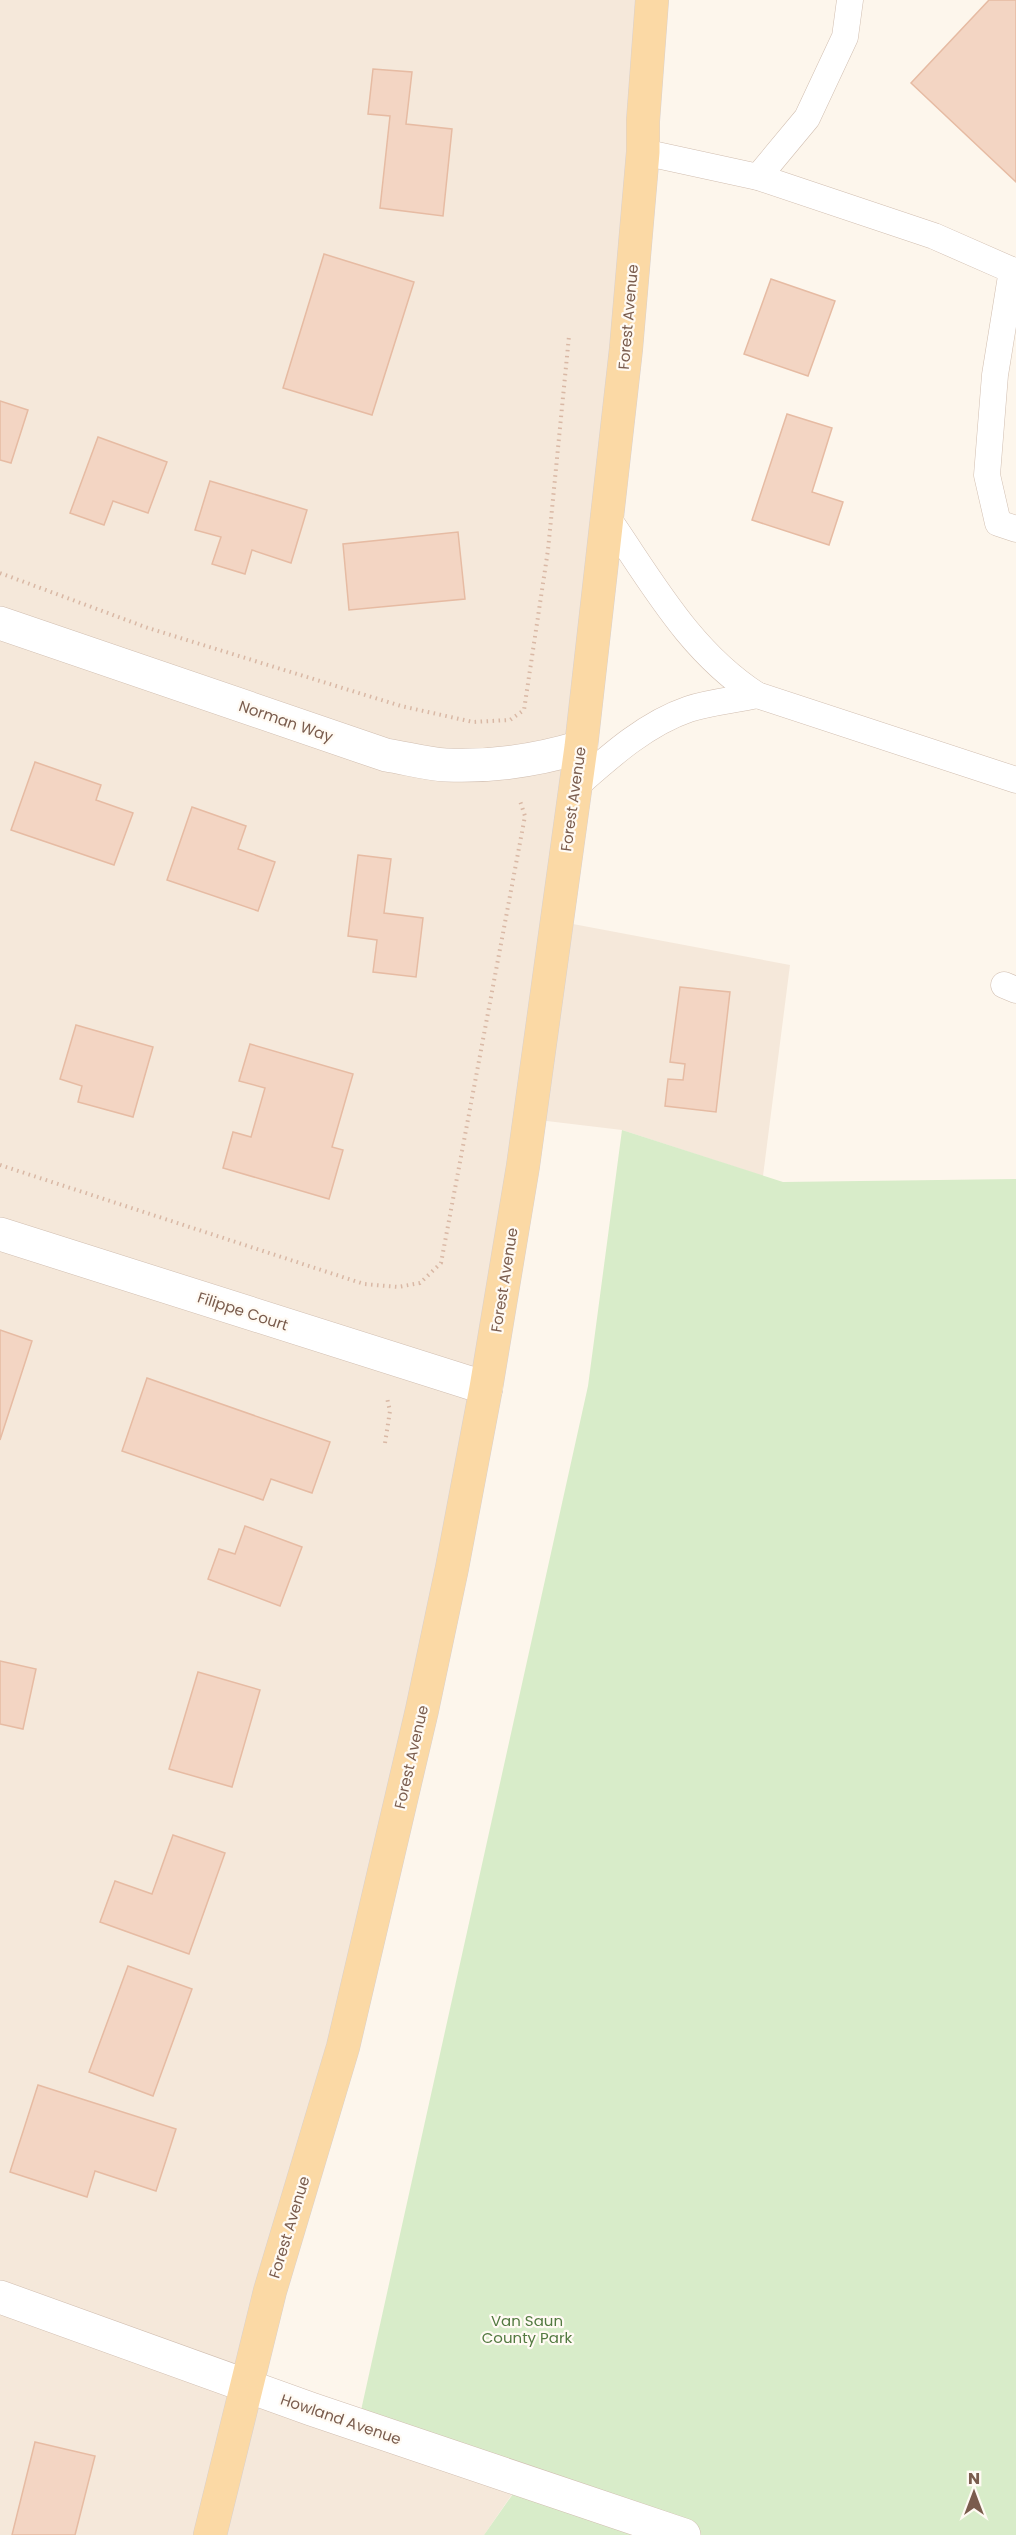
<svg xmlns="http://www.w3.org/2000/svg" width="1016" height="2535" font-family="Poppins,sans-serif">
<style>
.residential{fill:#f5e8da}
.green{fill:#d8ecc9}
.building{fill:#f3d5c3;stroke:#e6bba3;stroke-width:1.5}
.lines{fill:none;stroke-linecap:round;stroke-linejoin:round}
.service-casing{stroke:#d1beb0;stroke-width:27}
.minor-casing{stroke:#d1beb0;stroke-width:34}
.tertiary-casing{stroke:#d1beb0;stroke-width:34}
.primary-casing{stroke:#dad1cd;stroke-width:34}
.path{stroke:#d9b8a5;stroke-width:4;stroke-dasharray:1.5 4.5;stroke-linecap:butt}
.service{stroke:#fff;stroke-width:26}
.minor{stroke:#fff;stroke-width:33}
.tertiary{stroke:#fff;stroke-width:33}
.primary{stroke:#fbd9a5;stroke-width:33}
.labels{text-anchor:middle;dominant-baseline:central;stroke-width:4.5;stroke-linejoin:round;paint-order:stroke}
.street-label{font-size:15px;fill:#7a5c4d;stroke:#fffaf3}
.park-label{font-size:15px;fill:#537a41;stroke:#fffaf3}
</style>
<rect width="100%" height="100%" fill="#fdf6ec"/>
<polygon class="residential" points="0,0 652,0 557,921 790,965 763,1176 622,1130 530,1119 452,1568 246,2386 522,2480 484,2535 0,2535"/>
<polygon class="green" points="622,1130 783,1182 1016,1179 1016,2535 484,2535 522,2481 358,2424 588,1386"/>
<g class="building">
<polygon points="989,0 1016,0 1016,182 911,83"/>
<polygon points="373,69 412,72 406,124 452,129 443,216 380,208 390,116 368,114"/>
<polygon points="324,254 414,282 372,415 283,388"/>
<polygon points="771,279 835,301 808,376 744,354"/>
<polygon points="0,401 28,410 11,463 0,460"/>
<polygon points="787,414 832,428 812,492 843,502 829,545 752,520"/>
<polygon points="98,437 167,462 148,513 113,501 104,525 70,513"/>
<polygon points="210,481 307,510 291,563 252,550 245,574 212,564 221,537 195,530"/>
<polygon points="458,532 465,599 349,610 343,544"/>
<polygon points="35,762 101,785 96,800 133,813 114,865 11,830"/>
<polygon points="192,807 246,826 238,849 275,862 258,911 167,880"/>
<polygon points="358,855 391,859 384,913 423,918 416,977 373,972 377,940 348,936"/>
<polygon points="680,987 730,992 716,1112 665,1106 668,1079 683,1080 685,1064 670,1062"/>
<polygon points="76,1025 153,1047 133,1117 78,1102 82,1086 60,1079"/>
<polygon points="250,1044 353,1074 332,1147 343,1150 329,1199 223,1168 233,1132 251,1137 265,1088 239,1081"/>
<polygon points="0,1330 32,1341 0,1440"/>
<polygon points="147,1378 330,1442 312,1493 271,1479 263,1500 122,1451"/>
<polygon points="245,1526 302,1547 280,1606 208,1579 219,1549 235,1554"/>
<polygon points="0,1661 36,1669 23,1729 0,1724"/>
<polygon points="198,1672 260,1690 232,1787 169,1769"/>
<polygon points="173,1835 225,1853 189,1954 100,1922 115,1881 152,1894"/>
<polygon points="128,1966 192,1989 153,2096 89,2072"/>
<polygon points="38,2085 176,2129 156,2191 95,2171 87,2197 10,2172"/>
<polygon points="35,2442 95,2456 75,2535 12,2535"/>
</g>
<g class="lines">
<defs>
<g id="service">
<polyline points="643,152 758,177 934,236 1016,272"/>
<polyline points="758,177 807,118 845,37 850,0"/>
<polyline points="1012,270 995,375 987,475 998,523 1016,529"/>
<path d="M607 517C652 582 689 651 757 695L1016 780"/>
<path d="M575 787C609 757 645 724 689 709 711 702 735 700 757 695"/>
<polyline points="1004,985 1016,990"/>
</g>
<g id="minor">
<path d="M0 623 386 755C406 758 426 764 446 765 491 767 538 760 581 747"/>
<polyline points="0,1234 486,1388"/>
</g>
<polyline id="tertiary" points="0,2297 311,2409 684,2535"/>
<polyline id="primary" points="210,2535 270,2291 343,2047 422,1710 452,1568 486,1388 523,1166 581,747 626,349 643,152 643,121 652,0"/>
</defs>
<use href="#service" class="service-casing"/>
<use href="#minor" class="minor-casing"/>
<use href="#tertiary" class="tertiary-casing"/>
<use href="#primary" class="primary-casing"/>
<g class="path">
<polyline points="0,573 148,628 401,706 473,722 510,720 524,710 548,550 569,336"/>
<polyline points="0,1165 364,1284 398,1287 420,1283 441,1263 525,816 520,801"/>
<polyline points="385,1443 390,1411 387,1398"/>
</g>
<use href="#service" class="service"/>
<use href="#minor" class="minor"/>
<use href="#tertiary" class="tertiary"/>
<use href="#primary" class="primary"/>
</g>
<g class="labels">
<g class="street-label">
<text transform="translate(628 317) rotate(-85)">Forest Avenue</text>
<text transform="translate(286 721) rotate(19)">Norman Way</text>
<text transform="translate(573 799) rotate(-82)">Forest Avenue</text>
<text transform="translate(504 1280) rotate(-81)">Forest Avenue</text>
<text transform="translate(243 1311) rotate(18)">Filippe Court</text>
<text transform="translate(411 1757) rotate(-77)">Forest Avenue</text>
<text transform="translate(289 2227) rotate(-73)">Forest Avenue</text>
<text transform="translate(341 2419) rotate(19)">Howland Avenue</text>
</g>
<g class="park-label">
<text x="527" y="2320">Van Saun<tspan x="527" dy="17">County Park</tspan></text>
</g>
</g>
<g transform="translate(974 2493)" stroke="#fffaf3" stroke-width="4.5" paint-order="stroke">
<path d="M0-4.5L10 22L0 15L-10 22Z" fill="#7a5c4d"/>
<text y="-9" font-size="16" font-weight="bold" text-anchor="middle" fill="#7a5c4d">N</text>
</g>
</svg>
